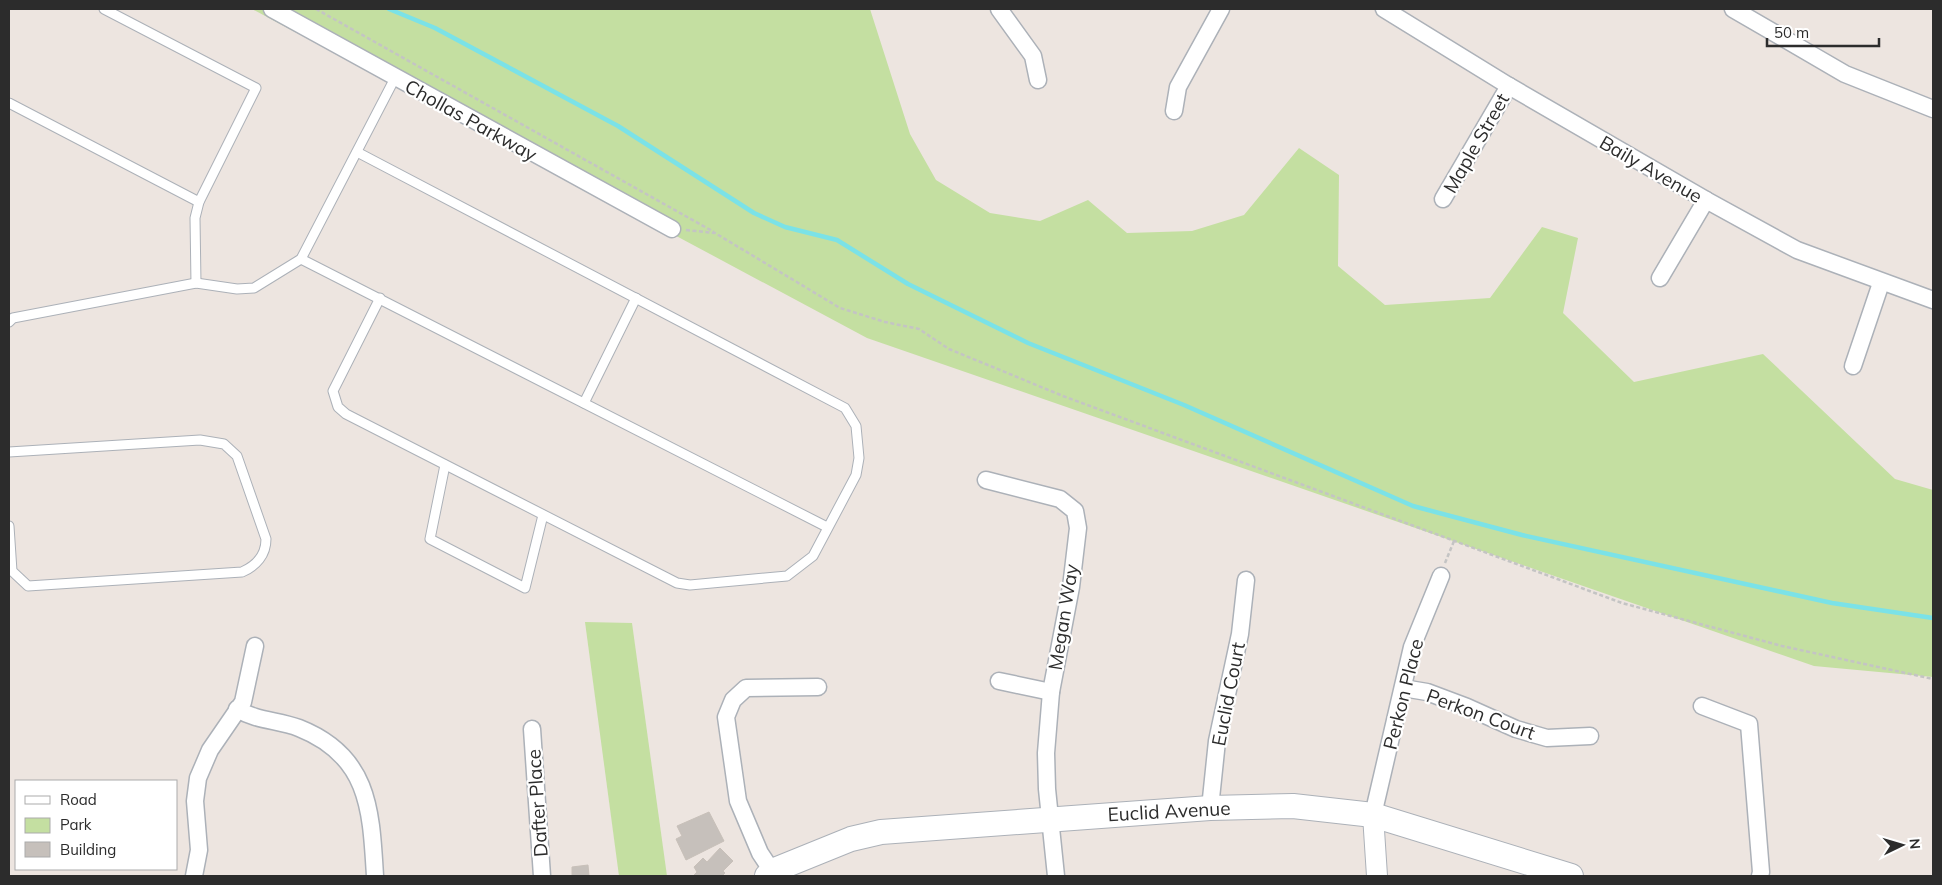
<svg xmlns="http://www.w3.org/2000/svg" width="1942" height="885" font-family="Mulish,sans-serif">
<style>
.green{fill:#c4dfa1}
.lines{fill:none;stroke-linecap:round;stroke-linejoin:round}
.stream{stroke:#7be2e7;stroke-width:4.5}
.building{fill:#c6c0bb;stroke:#c8c0b9}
.service-casing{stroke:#acb1b8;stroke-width:11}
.minor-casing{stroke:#acb1b8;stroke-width:19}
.tertiary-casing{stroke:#acb1b8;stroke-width:22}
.secondary-casing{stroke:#acb1b8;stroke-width:26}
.path{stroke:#c4c4c4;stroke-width:2.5;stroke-dasharray:4 2.5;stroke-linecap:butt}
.service{stroke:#fff;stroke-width:9}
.minor{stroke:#fff;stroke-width:16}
.tertiary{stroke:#fff;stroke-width:20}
.secondary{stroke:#fff;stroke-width:24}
.labels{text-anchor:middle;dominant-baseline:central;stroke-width:4.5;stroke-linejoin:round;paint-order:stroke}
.street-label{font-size:19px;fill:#2c2c2c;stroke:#fff}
</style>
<rect width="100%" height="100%" fill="#ede5e0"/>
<g class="green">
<polygon points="252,9 870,9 910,134 936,180 990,213 1040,221 1088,200 1127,233 1192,231 1244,215 1299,148 1339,175 1338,266 1385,305 1490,298 1542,227 1578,238 1563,313 1634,382 1763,354 1895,479 1933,490 1933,677 1814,666 867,338"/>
<polygon points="585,622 632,623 667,876 619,876"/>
</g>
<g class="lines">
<polyline class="stream" points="389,9 435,28 618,126 754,213 785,227 837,240 908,284 1028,343 1184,405 1413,506 1522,535 1832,603 1933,618"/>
</g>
<g class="building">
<polygon points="709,812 724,841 686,860 676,839 682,836 677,826"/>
<polygon points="720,848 733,861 723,871 725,873 722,876 693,876 697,872 694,867 703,858 707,862"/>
<polygon points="588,865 589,876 572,876 572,867"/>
</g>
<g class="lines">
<defs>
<g id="service">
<polyline points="104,9 256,88 199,202 195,218 196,283"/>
<polyline points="9,103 199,202"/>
<polyline points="357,152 845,408 856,426 859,458 856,475 813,556 787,576 690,585 677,583 346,414 338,407 333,391 380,298"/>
<polyline points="301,259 827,527"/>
<polyline points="9,322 13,318 196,283 237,289 254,288 301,259 395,78"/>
<polyline points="584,403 636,298"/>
<path d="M9 452 200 440 224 444 237 456 266 539C266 555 256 566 242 572L28 586 12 571 9 526"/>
<polyline points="445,465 430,539 525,588 543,515"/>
</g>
<g id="minor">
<polyline points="272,9 672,229"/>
<polyline points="999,9 1033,56 1038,80"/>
<polyline points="1384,9 1509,86 1706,200 1797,250 1933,300"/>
<polyline points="1733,9 1845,74 1933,109"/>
<polyline points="1174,111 1178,87 1221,9"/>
<polyline points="1443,199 1509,86"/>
<polyline points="1660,278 1706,200"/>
<polyline points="1853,366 1881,283"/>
<polyline points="986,480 1060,499 1075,511 1078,528 1071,587 1051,692 1046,753 1047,789 1056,876"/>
<polyline points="999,681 1051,692"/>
<polyline points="1403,688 1427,692 1467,707 1516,729 1547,738 1590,736"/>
<polyline points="1702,706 1749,724 1761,872 1760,876"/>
<path d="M237 709C257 721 278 720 299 728 370 756 371 811 375 876"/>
<polyline points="532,729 542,876"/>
<polyline points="1210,808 1217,741 1240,634 1246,580"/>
<polyline points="1373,815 1412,647 1441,576"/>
<polyline points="772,871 760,853 738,801 726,717 733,700 746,688 818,687"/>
<polyline points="194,876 199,850 195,801 198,778 210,750 243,702 255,646"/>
</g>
<polyline id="tertiary" points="1373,815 1377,876"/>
<polyline id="secondary" points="767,876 772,871 851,839 881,832 1210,808 1293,806 1373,815 1571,876"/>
</defs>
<use href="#service" class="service-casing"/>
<use href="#minor" class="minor-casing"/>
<use href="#tertiary" class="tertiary-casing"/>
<use href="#secondary" class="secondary-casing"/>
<g class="path">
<polyline points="316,9 714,232"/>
<polyline points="686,230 715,233 840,308 885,322 919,329 949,349 1063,396 1622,603 1782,646 1933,679"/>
<polyline points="1445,563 1454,541"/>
</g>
<use href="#service" class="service"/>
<use href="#minor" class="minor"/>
<use href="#tertiary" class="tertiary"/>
<use href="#secondary" class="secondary"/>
</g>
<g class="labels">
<g class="street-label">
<text transform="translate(471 120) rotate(29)">Chollas Parkway</text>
<text transform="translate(1476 143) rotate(-60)">Maple Street</text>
<text transform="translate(1651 169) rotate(30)">Baily Avenue</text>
<text transform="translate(1063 617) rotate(-81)">Megan Way</text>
<text transform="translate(1228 694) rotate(-79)">Euclid Court</text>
<text transform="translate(1403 694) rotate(-76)">Perkon Place</text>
<text transform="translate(1481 714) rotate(20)">Perkon Court</text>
<text transform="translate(537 803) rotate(-94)">Dafter Place</text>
<text transform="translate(1169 811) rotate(-3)">Euclid Avenue</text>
</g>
</g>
<rect width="1942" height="885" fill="none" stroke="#2c2c2c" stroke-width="20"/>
<rect x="15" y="780" width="162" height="90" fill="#ffffff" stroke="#ababab"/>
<rect x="25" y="796" width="25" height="8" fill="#ffffff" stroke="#ababab"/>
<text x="60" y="805" font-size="15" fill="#2c2c2c">Road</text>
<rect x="25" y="818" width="25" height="15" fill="#c4dfa1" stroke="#ababab"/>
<text x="60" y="830" font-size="15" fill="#2c2c2c">Park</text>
<rect x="25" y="842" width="25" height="15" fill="#c6c0bb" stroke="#ababab"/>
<text x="60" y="855" font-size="15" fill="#2c2c2c">Building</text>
<g transform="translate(1902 845) rotate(85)" stroke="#ffffff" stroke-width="4" paint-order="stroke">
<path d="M0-4L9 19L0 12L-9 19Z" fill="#2c2c2c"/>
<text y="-8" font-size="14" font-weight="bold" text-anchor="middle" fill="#2c2c2c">N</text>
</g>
<path d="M1767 38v8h112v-8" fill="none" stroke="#2c2c2c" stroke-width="2.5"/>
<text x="1774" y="38" font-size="15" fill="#2c2c2c" stroke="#ffffff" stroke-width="4" paint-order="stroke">50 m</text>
</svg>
